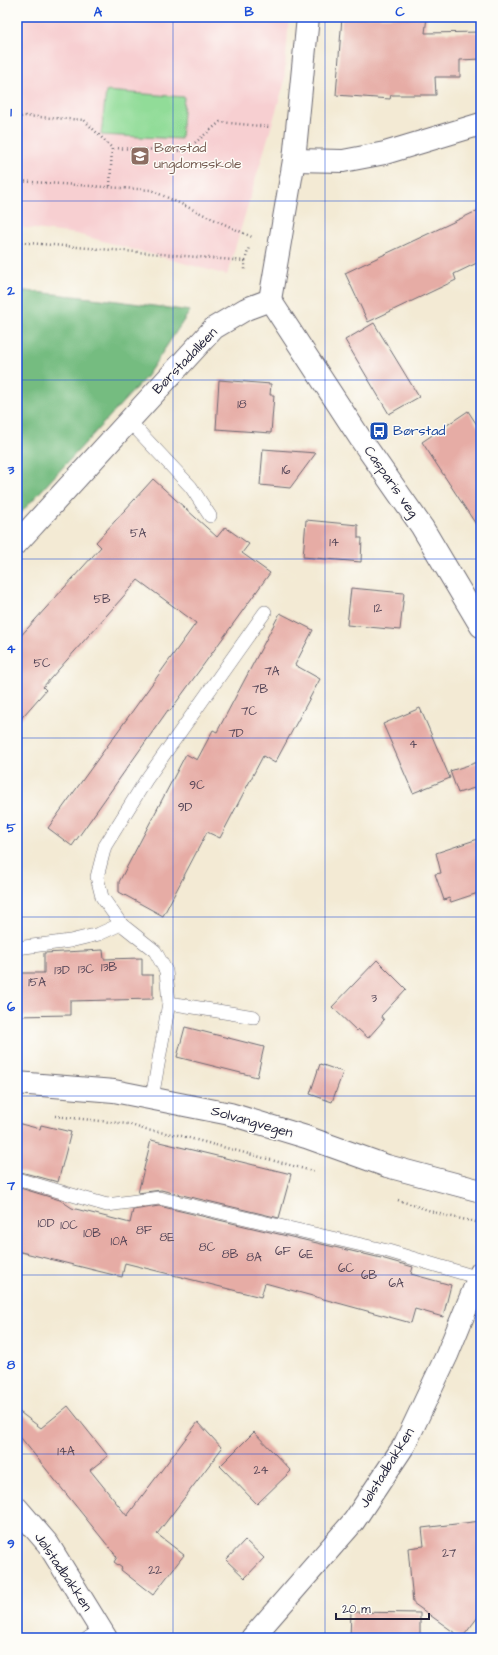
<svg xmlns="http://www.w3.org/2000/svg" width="498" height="1655" font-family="'Architects Daughter',sans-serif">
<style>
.built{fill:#f7cfd1}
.green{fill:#91dc98;stroke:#5a7f6a}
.forest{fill:#74bc80;stroke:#4b6f5e}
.building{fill:#e6aca5}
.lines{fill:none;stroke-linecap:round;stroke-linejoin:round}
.service-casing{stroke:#6b6871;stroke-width:14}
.minor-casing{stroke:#6b6871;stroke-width:24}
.secondary-casing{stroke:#6b6871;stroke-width:24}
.path{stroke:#6b6871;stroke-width:2.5;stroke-dasharray:1 3;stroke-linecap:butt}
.service{stroke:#fff;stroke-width:13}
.minor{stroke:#fff;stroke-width:22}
.secondary{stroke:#fff;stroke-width:22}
.grid{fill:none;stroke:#1d4ed8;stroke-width:1;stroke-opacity:0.55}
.labels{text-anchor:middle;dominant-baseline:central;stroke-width:3;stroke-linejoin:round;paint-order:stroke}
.number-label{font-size:12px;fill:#534456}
.education-label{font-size:14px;fill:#785e54;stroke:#fdfcf7;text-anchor:start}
.street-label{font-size:14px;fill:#22223b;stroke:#fdfcf7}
.transit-label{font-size:14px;fill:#164399;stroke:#fdfcf7;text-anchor:start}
.neatline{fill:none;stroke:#1d4ed8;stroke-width:1.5}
.grid-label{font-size:13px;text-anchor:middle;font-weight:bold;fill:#1d4ed8}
</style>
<rect width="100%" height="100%" fill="#fdfcf7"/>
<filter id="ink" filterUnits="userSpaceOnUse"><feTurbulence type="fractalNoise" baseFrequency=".025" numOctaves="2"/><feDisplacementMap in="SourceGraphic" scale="8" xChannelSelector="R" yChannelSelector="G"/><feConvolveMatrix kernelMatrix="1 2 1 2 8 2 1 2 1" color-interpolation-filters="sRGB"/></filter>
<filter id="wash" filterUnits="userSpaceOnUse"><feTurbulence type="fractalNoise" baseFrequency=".012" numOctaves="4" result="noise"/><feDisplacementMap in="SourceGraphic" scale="16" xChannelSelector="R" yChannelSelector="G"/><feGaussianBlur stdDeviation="0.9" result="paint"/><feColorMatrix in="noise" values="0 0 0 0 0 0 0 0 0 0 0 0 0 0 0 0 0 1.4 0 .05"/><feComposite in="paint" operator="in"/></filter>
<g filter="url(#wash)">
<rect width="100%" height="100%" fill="#f3ead4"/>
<polygon class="built" points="17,17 289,17 284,84 227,275 77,234 17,227"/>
<polygon class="green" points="106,91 184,97 181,139 101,135"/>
<polygon class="forest" points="17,290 110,300 190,311 146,377 17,517"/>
<g id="blocks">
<g class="building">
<polygon points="342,17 427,17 425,33 481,32 481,59 460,60 460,77 435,77 436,95 391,95 390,99 336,95"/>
<polygon points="481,209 481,261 454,274 456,280 368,322 345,273"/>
<polygon points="374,323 419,397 389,414 345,340"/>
<polygon points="219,380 271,384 270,395 274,395 271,433 216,429"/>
<polygon points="468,411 481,431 481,532 422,442"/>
<polygon points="263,449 316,453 290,488 260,485"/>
<polygon points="153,479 217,537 225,527 249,544 242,553 270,573 170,711 168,710 72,846 48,828 196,623 138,580 43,687 46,690 17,723 17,640 101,547 96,542"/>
<polygon points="306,520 358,525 358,538 362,538 361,562 303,557"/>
<polygon points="351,588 404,593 400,630 347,625"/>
<polygon points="280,613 313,630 295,665 320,679 275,763 263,756 220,838 207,832 163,916 119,892 119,882 186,754 197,760 213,730 217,732"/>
<polygon points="420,708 450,778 413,793 383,724"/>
<polygon points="481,761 481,786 458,793 450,771"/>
<polygon points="481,838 481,892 451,902 449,898 444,900 435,874 441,873 436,853"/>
<polygon points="103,950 104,959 142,958 142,975 153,975 153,999 70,1001 70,1015 17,1016 17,973 44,973 44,953"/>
<polygon points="377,960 406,989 381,1016 384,1020 368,1038 358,1029 357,1031 332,1007"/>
<polygon points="185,1027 264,1047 257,1077 177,1057"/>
<polygon points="320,1064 343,1072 332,1102 310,1094"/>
<polygon points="17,1123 40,1129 41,1125 71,1132 58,1182 17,1171"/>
<polygon points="151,1140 291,1174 279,1218 161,1190 138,1193"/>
<polygon points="17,1187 60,1200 72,1208 130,1223 133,1210 159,1206 381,1258 413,1267 411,1274 451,1285 443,1317 415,1309 411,1323 265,1283 261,1297 125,1263 122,1277 17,1251"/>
<polygon points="68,1406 108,1456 90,1470 127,1516 198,1422 222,1448 157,1534 184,1555 153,1595 121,1570 122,1568 114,1562 117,1557 17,1433 17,1410 41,1428"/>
<polygon points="254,1432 291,1471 257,1504 220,1466"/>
<polygon points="481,1521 481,1613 462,1638 413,1603 408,1548 424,1546 422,1528"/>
<polygon points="245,1540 264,1558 245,1578 226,1560"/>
<polygon points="351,1612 420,1613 420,1638 350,1638"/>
</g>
</g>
</g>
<g filter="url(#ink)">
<use href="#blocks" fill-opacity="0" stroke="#6b6871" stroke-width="1"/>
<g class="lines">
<defs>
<g id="service">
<polyline points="129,421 191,487 210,516"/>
<polyline points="17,948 70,941 99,934 121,924"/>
<polyline points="169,1003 254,1017"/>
<polyline points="152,1098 169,1003 166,971 155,951 121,924 102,897 97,877 105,846 146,780 265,612"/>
<polyline points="17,1179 107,1205 159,1198 388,1251 479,1278"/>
<polyline points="88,1638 101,1630"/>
</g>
<g id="minor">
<polyline points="294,160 343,161 385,153 481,124"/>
<polyline points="270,300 362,441 422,527 481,626"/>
<polyline points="270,300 294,160 308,17"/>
<polyline points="17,543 214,328 246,309 270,300"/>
<polyline points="17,1508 48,1544 106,1638"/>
<polyline points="252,1638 354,1521 405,1444 447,1355 481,1272"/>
</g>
<polyline id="secondary" points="17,1083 114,1091 230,1114 306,1137 387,1166 481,1191"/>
</defs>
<use href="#service" class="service-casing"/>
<use href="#minor" class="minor-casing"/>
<use href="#secondary" class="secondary-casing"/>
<g class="path">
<polyline points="17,118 24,116 84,120 112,148"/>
<polyline points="17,181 151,190 252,237"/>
<polyline points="110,186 112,148 185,151 220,122 270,127"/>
<polyline points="17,242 245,261 245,272"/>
<polyline points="245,261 249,247"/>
<polyline points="55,1116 128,1124 146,1130 178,1135 316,1172"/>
<polyline points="398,1200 443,1215 481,1223"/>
</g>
<use href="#service" class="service"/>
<use href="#minor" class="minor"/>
<use href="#secondary" class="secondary"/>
</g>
</g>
<path class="grid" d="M173 17V1638M325 17V1638M17 201H481M17 380H481M17 559H481M17 738H481M17 917H481M17 1096H481M17 1275H481M17 1454H481"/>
<defs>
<symbol id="school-square" viewBox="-11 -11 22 22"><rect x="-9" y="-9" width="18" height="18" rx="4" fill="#8d6e63" stroke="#fdfcf7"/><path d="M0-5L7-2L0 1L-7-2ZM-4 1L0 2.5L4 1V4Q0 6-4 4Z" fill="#fff"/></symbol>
<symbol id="bus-square" viewBox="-11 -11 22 22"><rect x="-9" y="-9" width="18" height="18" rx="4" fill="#1a4fb4" stroke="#fdfcf7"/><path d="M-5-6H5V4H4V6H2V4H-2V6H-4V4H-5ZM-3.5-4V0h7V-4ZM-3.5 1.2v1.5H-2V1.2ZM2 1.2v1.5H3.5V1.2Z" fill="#fff"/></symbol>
</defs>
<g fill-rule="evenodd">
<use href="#school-square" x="129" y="145" width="22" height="22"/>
<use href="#bus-square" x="368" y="420" width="22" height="22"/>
</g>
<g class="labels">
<g class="number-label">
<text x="242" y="404">18</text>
<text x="286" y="470">16</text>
<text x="138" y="533">5A</text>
<text x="334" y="542">14</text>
<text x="102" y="599">5B</text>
<text x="378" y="608">12</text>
<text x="42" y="663">5C</text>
<text x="272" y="671">7A</text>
<text x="260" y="689">7B</text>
<text x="249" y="711">7C</text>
<text x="236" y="733">7D</text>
<text x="413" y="744">4</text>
<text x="197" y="785">9C</text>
<text x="185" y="807">9D</text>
<text x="109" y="967">13B</text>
<text x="86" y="969">13C</text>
<text x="62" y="970">13D</text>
<text x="37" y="982">15A</text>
<text x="374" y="998">3</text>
<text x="46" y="1223">10D</text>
<text x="69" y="1225">10C</text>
<text x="144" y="1230">8F</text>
<text x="92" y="1233">10B</text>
<text x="167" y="1237">8E</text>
<text x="119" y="1241">10A</text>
<text x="207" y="1247">8C</text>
<text x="283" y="1251">6F</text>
<text x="230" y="1254">8B</text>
<text x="306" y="1254">6E</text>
<text x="254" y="1257">8A</text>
<text x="346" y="1268">6C</text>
<text x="369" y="1275">6B</text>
<text x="396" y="1283">6A</text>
<text x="66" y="1451">14A</text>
<text x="261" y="1470">24</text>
<text x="449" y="1553">27</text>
<text x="155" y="1570">22</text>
</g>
<g class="education-label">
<text x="154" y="148">Børstad<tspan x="154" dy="16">ungdomsskole</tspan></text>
</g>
<g class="street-label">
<text transform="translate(185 361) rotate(-46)">Børstadalléen</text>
<text transform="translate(391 482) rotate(55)">Casparis veg</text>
<text transform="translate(252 1122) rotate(16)">Solvangvegen</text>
<text transform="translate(387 1468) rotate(-58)">Jølstadbakken</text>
<text transform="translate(63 1572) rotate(56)">Jølstadbakken</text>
</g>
<g class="transit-label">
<text x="393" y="431">Børstad</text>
</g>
</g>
<rect width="498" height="1655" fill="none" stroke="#fdfcf7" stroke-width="44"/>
<path d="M336 1613v6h93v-6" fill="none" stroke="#22223b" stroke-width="2"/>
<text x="342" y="1613" font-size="12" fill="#22223b" stroke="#fdfcf7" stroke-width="3" paint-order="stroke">20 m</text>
<rect x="22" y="22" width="454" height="1611" class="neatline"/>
<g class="grid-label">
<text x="98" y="16">A</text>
<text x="249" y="16">B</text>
<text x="400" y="16">C</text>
<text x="11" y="116">1</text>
<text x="11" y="295">2</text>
<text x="11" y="474">3</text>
<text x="11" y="653">4</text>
<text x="11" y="832">5</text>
<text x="11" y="1011">6</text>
<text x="11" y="1190">7</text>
<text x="11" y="1369">8</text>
<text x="11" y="1548">9</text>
</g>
</svg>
